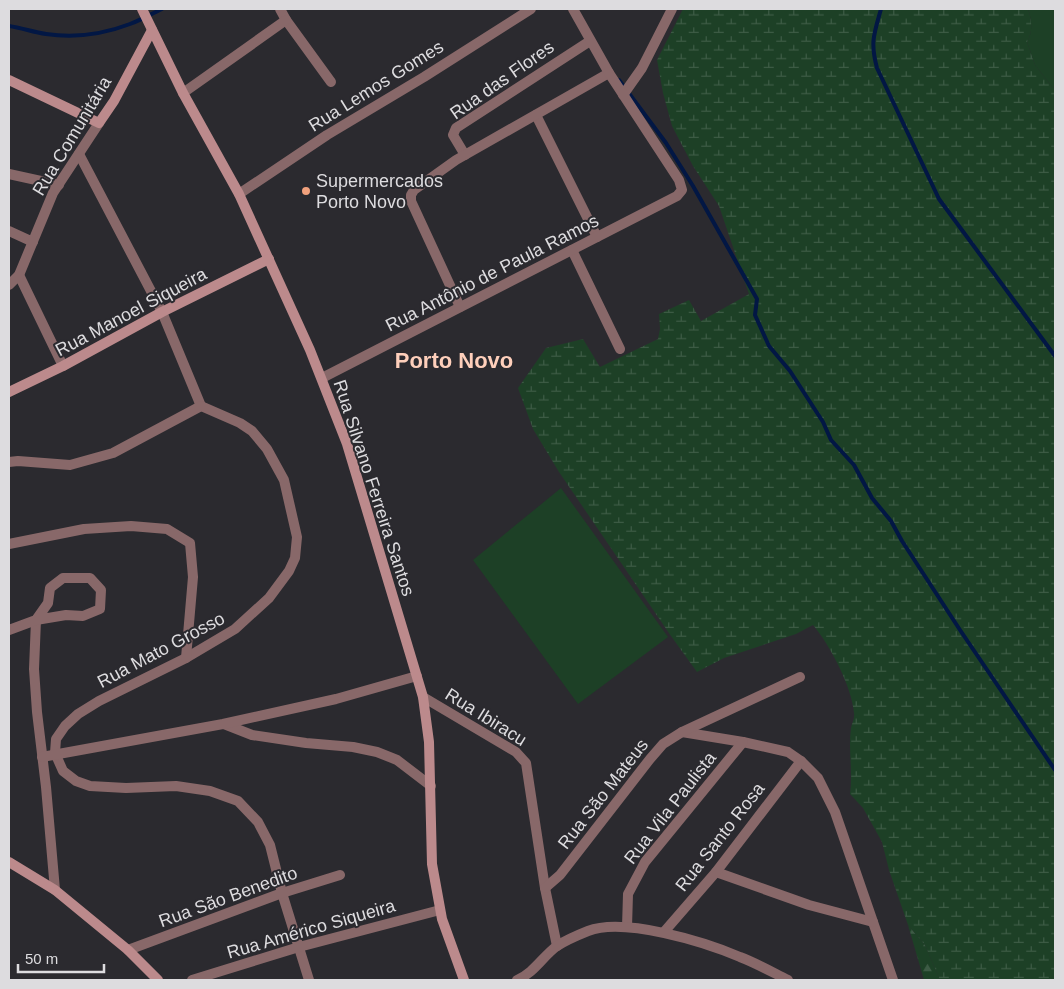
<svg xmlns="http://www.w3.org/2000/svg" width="1064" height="989" font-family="Arial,sans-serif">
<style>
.grass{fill:#1d4026}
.forest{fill:url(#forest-firs)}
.wetland{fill:url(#wetland-marsh)}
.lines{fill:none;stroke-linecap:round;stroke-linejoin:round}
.stream{stroke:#021744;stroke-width:4}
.street{stroke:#886869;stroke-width:10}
.secondary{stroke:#bc8a8c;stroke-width:10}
.poi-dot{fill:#f1a17d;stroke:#2b2a2f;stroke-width:2}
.labels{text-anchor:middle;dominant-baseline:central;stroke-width:4;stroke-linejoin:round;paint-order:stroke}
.street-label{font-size:18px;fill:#dddcdf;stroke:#2b2a2f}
.poi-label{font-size:18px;fill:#dddcdf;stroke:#2b2a2f;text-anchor:start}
.district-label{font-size:22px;font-weight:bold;fill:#fecfbb;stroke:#2b2a2f}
</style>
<defs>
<pattern id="forest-firs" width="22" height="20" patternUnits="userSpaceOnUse" patternTransform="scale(1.25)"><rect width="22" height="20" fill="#1d4026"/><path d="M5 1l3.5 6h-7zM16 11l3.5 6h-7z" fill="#3d5b45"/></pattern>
<pattern id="wetland-marsh" width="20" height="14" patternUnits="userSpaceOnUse" patternTransform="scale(1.25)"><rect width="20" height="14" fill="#1d4026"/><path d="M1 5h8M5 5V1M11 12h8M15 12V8" fill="none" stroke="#3d5b45"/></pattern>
</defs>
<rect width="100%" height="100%" fill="#2b2a2f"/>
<g class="grass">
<path d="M1028 9H1055V88L1052 87 1035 65 1027 42C1033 32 1032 20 1028 9Z"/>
<polygon points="561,488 668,637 578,704 473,560"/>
</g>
<polygon class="forest" points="908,925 925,945 940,980 924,980"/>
<path class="wetland" d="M683 9H1028C1032 20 1033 32 1027 42L1035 65 1052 87 1055 88V980H940L925 945 908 925 889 870 882 842 863 808 850 794C853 771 848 749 851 728 852 723 855 718 854 713 852 687 830 645 813 625L796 634 724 658 697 672 671 636 559 472 533 429 518 388 546 348 583 339 600 367 658 339 660 329 659 314 689 300 701 321 749 294 719 206 693 166 672 126 663 93 657 60Z"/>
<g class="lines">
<g class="stream">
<path d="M881 9C874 34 870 42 877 68L939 199 1055 356"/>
<path d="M9 26C22 28 33 32 46 34 74 38 104 34 130 24 141 20 151 14 162 9"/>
<polyline points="619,80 666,143 693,186 757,299 755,315 769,346 790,371 823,422 831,440 854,465 872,498 891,521 902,541 960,630 1055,770"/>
</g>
<g class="street">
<polyline points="280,9 286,20 331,82"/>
<polyline points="183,93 286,20"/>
<polyline points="623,95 642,68 672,9"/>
<polyline points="536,115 597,237"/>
<polyline points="79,154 162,312 201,406"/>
<polyline points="465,155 453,135 456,128 590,41"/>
<polyline points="9,174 59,185"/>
<polyline points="239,194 327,135 424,77 531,9"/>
<polyline points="9,231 33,242"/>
<polyline points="572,250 620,349"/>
<polyline points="19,275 63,366"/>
<polyline points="9,285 19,275 53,193 99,123"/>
<polyline points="460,307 411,201 411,195 414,190 456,160 609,73"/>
<polyline points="322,378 677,196 682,190 679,180 609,73 573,9"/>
<polyline points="9,462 18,461 70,465 113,453 201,406 240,423 252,431 267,449 284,480 297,537 295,558 289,571 269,598 235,629 186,658 99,701 78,714 65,726 56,739 55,753 63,771 76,781 90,786 126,788 176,786 210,791 238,801 258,822 270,845 282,893 309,980"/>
<polyline points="9,544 84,529 131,526 167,529 190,543 193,577 186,658"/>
<polyline points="36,620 34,669 37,712 46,787 55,890"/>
<polyline points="9,630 36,620 66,615 83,616 100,609 101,590 90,578 63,578 50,588 48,603 36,620"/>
<polyline points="423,697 516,752 526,763 545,888 557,946"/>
<polyline points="224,724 252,735 306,743 353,747 377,752 397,760 431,786"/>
<polyline points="682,732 743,742 788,752 801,761 818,778 835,812 893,980"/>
<polyline points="42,757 223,724 336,699 417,676"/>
<polyline points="716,872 809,905 873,922"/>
<polyline points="545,888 560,875 650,759 663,744 682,732 800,677"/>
<polyline points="627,927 628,894 645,862 743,742"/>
<polyline points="664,932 716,872 801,761"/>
<polyline points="128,950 282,893 340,875"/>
<polyline points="192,980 299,947 440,910"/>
<path d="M517 980C534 973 543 956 557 946 566 940 578 935 588 931 624 917 705 942 740 957 756 963 772 972 788 980"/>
</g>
<g class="secondary">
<polyline points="142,9 183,93 239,194 310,350 347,444 423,697 429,742 432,864 442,919 464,980"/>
<polyline points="9,80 99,123 114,101 152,30"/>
<polyline points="9,392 63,366 162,312 269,259"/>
<polyline points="9,862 55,890 128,950 158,980"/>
</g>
</g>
<circle class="poi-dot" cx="306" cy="191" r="5"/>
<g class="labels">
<g class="street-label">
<text transform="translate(502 80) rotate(-35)">Rua das Flores</text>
<text transform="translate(376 86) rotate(-32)">Rua Lemos Gomes</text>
<text transform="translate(72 136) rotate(-59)">Rua Comunitária</text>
<text transform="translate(492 273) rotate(-27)">Rua Antônio de Paula Ramos</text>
<text transform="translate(131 312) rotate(-28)">Rua Manoel Siqueira</text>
<text transform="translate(374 488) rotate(72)">Rua Silvano Ferreira Santos</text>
<text transform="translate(161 650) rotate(-28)">Rua Mato Grosso</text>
<text transform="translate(486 717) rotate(32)">Rua Ibiracu</text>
<text transform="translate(603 794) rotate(-52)">Rua São Mateus</text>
<text transform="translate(670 808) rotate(-52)">Rua Vila Paulista</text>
<text transform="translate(720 837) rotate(-52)">Rua Santo Rosa</text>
<text transform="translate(228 897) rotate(-20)">Rua São Benedito</text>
<text transform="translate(311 929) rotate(-16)">Rua Américo Siqueira</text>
</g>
<g class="poi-label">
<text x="316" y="181">Supermercados<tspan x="316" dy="21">Porto Novo</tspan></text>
</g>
<g class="district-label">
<text x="454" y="360">Porto Novo</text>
</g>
</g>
<rect width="1064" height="989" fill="none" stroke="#dddcdf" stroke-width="20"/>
<path d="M18 964v8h86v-8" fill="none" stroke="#dddcdf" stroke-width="2.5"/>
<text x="25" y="964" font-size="15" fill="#dddcdf" stroke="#2b2a2f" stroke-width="4" paint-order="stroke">50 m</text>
</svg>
